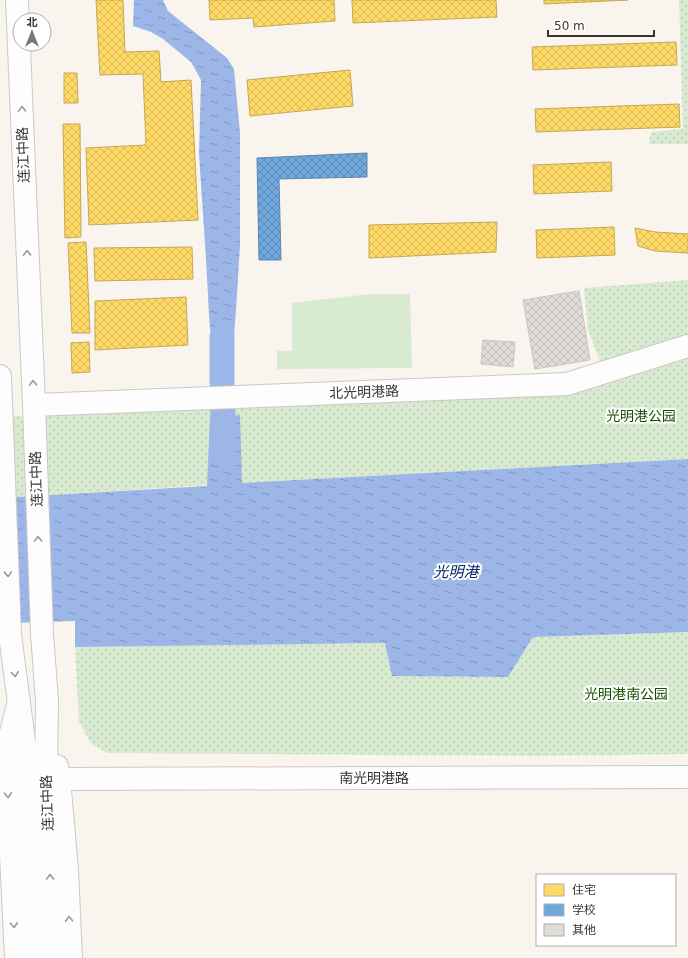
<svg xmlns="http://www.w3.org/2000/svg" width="688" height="958" font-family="'DejaVu Sans','Noto Sans SC',sans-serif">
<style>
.grass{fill:url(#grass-dots)}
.pitch{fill:#d8eacf}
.water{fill:url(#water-ripples)}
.homes{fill:url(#homes-cross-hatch);stroke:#c3a856}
.schools{fill:url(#schools-cross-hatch);stroke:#5e86a9}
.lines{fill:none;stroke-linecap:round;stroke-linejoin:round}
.river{stroke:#9cb6e8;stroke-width:25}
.building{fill:url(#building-cross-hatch);stroke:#cac5c2}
.secondary-casing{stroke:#ccc8c5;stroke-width:24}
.highway-casing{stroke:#ccc8c5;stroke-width:24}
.secondary{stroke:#fefdfd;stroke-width:22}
.highway{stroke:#fefdfd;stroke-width:22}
.oneway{stroke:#9b9997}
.labels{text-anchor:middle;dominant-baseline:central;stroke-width:4;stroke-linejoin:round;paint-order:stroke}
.street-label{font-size:14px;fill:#383531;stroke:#fff}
.park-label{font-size:14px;fill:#185104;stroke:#fff}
.water-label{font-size:15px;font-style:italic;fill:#052767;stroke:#fff}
</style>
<defs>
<pattern id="grass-dots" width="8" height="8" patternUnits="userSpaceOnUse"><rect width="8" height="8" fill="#d8eacf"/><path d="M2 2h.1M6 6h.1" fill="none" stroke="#bac9b2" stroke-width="1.8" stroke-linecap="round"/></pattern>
<pattern id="water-ripples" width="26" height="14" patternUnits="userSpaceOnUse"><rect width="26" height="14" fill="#9cb6e8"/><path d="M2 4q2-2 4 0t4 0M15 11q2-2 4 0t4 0" fill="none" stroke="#8095bd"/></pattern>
<pattern id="homes-cross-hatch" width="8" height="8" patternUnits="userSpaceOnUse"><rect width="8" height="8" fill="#ffd966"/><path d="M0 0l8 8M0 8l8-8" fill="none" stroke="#dbbb59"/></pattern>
<pattern id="schools-cross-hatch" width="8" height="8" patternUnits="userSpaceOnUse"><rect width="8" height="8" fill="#6fa8dc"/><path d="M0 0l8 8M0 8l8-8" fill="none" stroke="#5c8ab3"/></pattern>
<pattern id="building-cross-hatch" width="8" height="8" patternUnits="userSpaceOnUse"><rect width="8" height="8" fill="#e0dcd8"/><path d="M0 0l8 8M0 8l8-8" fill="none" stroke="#c1bdba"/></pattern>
</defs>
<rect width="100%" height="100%" fill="#faf4ef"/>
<g class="grass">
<polygon points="679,0 688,0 688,144 649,144 651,132 683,129"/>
<polygon points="688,280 688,339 602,366 588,330 584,288"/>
<polygon points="688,353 688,459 242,483 0,498 0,417 198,405 573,390"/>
<polygon points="688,632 688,754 534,756 107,753 91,743 79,722 75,647 385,643 393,676 508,677 533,637"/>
</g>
<polygon class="pitch" points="370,294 410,294 412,368 277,369 277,351 292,351 292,303"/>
<g class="water">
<polygon points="134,0 163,0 168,11 227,58 234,69 240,133 240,246 236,310 232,362 222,371 213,363 209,315 206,259 199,154 201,80 191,62 163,39 151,32 133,26"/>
<polygon points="240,415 242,483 688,459 688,632 533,637 508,677 392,676 385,643 75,647 75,621 13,623 0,498 207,486 210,417 222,417"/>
</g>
<g class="homes">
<polygon points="96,0 123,0 125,52 159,51 161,82 191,80 198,220 89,225 86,148 146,145 143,74 100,75"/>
<polygon points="209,0 255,0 255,1 268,0 334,0 335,21 254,27 253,18 210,20"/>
<polygon points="352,0 496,0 497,17 353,23"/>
<polygon points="544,0 628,0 544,4"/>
<polygon points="676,42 677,65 533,70 532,47"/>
<polygon points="350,70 353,106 250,116 247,80"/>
<polygon points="64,73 77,73 78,103 64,103"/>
<polygon points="679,104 680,127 536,132 535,109"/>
<polygon points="63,124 80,124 81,237 65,238"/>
<polygon points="611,162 612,191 534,194 533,165"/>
<polygon points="497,222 496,252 369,258 369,225"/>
<polygon points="614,227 615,255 537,258 536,230"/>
<polygon points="635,228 655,232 688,234 688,253 655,251 638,246"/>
<polygon points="86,242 90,333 72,333 68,243"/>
<polygon points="192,247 193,279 95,281 94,248"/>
<polygon points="186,297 188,345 95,350 95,301"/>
<polygon points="89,342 90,372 72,373 71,343"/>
</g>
<polygon class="schools" points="367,153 367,177 279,179 281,260 259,260 257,158"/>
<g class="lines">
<g class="river">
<polyline points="222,337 222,382"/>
<polyline points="222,452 223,411"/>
</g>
</g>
<g class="building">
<polygon points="579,291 590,360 535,369 523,300"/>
<polygon points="483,340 515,342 513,367 481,364"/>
</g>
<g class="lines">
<defs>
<g id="secondary">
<polyline points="34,405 567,384 688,346"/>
<polyline points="57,766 59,779 67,870 71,958"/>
<polyline points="59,779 688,777"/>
<polyline points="16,958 6,752 19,701"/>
</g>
<g id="highway">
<polyline points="17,0 34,405 42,634 47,701 46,777 53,958"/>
<polyline points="0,376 10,635 29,779 36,958"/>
</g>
</defs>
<use href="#secondary" class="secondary-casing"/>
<use href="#highway" class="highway-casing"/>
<use href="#secondary" class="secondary"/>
<use href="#highway" class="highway"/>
</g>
<defs><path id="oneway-chevron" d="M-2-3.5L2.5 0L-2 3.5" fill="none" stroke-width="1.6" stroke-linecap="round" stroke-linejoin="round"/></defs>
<g class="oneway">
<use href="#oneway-chevron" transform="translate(22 109) rotate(-92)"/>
<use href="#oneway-chevron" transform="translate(27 253) rotate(-92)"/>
<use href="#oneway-chevron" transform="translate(33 383) rotate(-92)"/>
<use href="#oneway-chevron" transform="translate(38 539) rotate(-92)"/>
<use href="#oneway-chevron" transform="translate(8 574) rotate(88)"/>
<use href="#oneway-chevron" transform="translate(15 674) rotate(83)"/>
<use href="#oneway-chevron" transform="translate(8 795) rotate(87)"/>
<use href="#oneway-chevron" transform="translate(50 877) rotate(-92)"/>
<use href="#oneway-chevron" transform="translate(69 919) rotate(-93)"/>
<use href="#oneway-chevron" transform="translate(14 925) rotate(87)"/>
</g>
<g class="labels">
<g class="street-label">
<text transform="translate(23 155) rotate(-92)">连江中路</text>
<text transform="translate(364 392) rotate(-2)">北光明港路</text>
<text transform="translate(36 479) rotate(-92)">连江中路</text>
<text x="374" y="778">南光明港路</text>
<text transform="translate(47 803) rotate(-92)">连江中路</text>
</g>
<g class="park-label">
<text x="641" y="416">光明港公园</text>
<text x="626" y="694">光明港南公园</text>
</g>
<g class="water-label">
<text x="456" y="572">光明港</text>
</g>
</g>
<rect x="536" y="874" width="140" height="72" fill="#ffffff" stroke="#afaead"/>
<rect x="544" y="884" width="20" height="12" fill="#ffd966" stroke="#afaead"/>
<text x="572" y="894" font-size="12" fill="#383531">住宅</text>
<rect x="544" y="904" width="20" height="12" fill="#6fa8dc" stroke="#afaead"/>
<text x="572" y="914" font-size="12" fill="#383531">学校</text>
<rect x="544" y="924" width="20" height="12" fill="#e0dcd8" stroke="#afaead"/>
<text x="572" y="934" font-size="12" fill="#383531">其他</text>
<g transform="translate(32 32)"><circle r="19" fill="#ffffff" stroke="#afaead"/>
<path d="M0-3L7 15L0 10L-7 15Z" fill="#7c7874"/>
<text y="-6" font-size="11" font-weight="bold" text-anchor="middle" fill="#383531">北</text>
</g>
<path d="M548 30v6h106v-6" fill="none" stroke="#383531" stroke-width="2"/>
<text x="554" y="30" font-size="12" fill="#383531" stroke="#ffffff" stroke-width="3" paint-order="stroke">50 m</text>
</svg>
